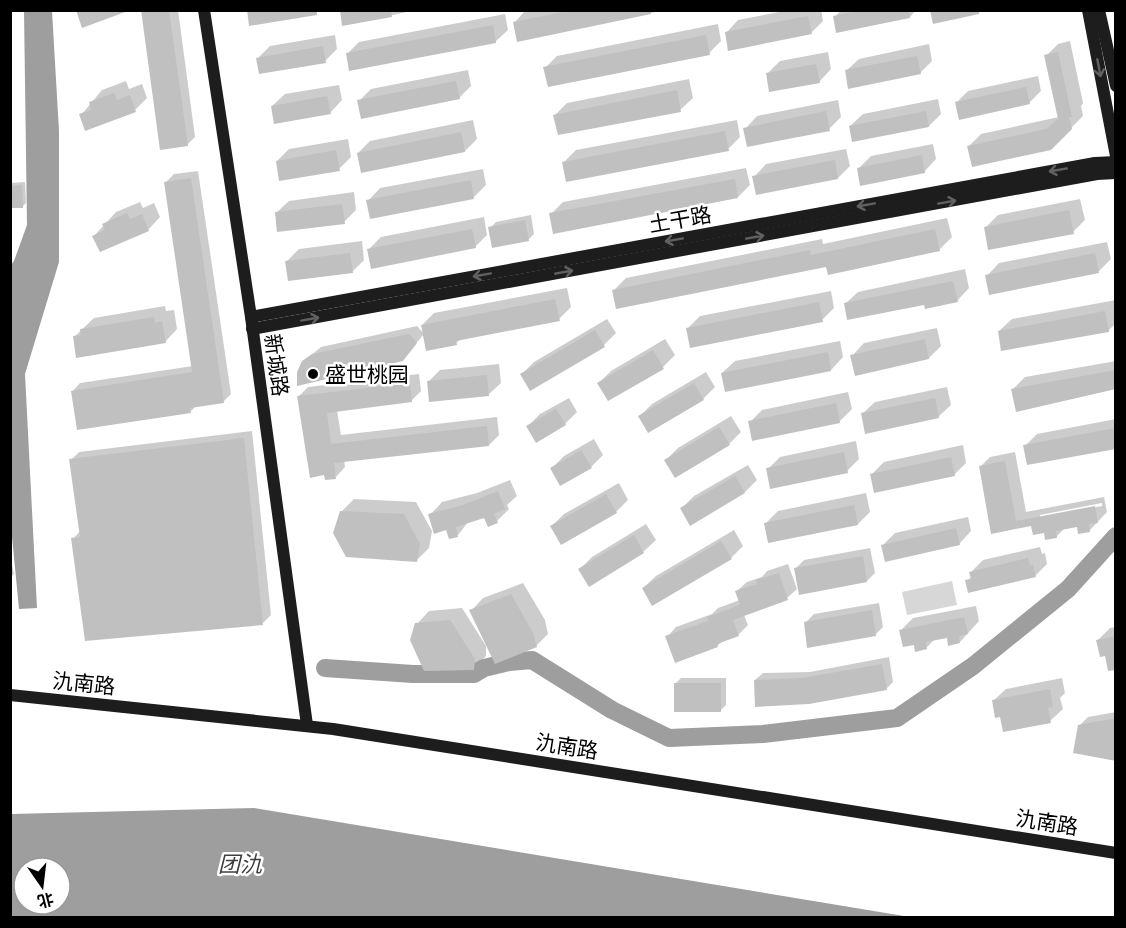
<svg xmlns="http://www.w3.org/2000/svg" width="1126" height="928" font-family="'Noto Sans','Noto Sans SC',sans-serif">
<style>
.green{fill:#d7d7d7}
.water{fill:#9e9e9e;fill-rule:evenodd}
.shadow{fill:#0003;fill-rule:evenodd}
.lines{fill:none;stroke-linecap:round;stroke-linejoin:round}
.river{stroke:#9e9e9e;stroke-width:18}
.building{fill:#c0c0c0}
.secondary{stroke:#1d1d1d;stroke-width:12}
.oneway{stroke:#616161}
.poi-dot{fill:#000;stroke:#fff;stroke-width:2}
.labels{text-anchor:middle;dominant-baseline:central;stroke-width:5;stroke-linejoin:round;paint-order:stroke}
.street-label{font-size:21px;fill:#000;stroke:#fff}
.poi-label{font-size:21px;fill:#000;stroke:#fff;text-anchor:start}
.water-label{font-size:22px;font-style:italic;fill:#3f3f3f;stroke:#fff}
</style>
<rect width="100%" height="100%" fill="#fff"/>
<polygon class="green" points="952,581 957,605 907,615 902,592"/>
<g class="water">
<polygon points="24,11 52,11 59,131 59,262 25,374 37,608 19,609 10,516 10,266 14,261 27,225"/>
<path d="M254 808 910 917H11V814ZM24 868H60V904H24Z"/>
</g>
<g class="shadow">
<polygon points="143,10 178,10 195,137 187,145"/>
<polygon points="341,10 417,10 344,25"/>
<polygon points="526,10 665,10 518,40 514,23"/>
<polygon points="789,10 821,10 823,21 811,33 726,33 738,20"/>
<polygon points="841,10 916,10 910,17 835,17"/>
<polygon points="505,14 508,30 495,42 347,54 359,42"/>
<polygon points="718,24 721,41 709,53 545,68 557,56"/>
<polygon points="335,35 337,49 325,61 258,58 270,46"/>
<polygon points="1070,41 1083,103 1081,106 1083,116 1050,149 969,146 981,134 1059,117 1046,56 1058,44"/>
<polygon points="929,44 932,61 920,73 846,71 859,59"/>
<polygon points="828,52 831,69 819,82 767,74 780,61"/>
<polygon points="468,70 471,86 459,98 359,101 371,89"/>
<polygon points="1038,76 1041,91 1029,103 956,103 968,91"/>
<polygon points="689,79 693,98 680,110 555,115 567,103"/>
<polygon points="126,81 129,89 142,84 147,98 135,110 81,115 102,90"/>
<polygon points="339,85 342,100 330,113 272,106 285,94"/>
<polygon points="938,99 941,114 929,126 850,126 863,114"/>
<polygon points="838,100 841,117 829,129 745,129 757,116"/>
<polygon points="473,120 477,139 465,151 358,153 370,141"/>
<polygon points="737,120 740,137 728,149 564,162 576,150"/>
<polygon points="348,139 351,157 339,169 277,161 289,149"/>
<polygon points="933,144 936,159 924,172 858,169 871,156"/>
<polygon points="846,149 850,166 838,178 754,177 766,164"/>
<polygon points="746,168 750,185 738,197 551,214 563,202"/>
<polygon points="483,169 486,185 474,197 368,201 380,188"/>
<polygon points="198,171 231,394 223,402 196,406 190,412 73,391 80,383 193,366 166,182 174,174"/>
<polygon points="25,182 26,203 22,207 10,207 10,183"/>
<polygon points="354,192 356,210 344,222 276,213 289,201"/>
<polygon points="1080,199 1085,220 1073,232 986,227 998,215"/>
<polygon points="140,202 143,208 154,203 160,217 148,230 94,236 116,212"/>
<polygon points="531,215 534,234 528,240 490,228 496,222"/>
<polygon points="484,217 487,235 475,247 369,249 381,237"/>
<polygon points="947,218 952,237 939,250 613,291 626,278 822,239 823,244"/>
<polygon points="362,241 364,260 352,272 287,261 299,249"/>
<polygon points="1107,242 1111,259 1099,271 987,276 999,263"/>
<polygon points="965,269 969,288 957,301 845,304 858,292"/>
<polygon points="567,288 571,307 559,319 461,339 456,343 422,325 434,313"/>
<polygon points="831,291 834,308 822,320 688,328 700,316"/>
<polygon points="1116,300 1116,323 1108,331 999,331 1012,319"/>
<polygon points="165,306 166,311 174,310 177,329 165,342 74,337 94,318"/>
<polygon points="607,319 616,333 604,345 522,374 534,362"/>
<polygon points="417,326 424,334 402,360 303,362 321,347"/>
<polygon points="937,328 941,346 929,358 852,356 864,343"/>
<polygon points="665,339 675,355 663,367 599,383 611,371"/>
<polygon points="840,341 843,357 831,370 722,373 735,361"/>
<polygon points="1116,361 1116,387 1013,389 1025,377"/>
<polygon points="499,364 501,383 488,395 428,382 440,370"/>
<polygon points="706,372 715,387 703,399 640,416 652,404"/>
<polygon points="419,374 421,391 411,401 337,410 341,435 497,417 499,435 489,445 344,460 345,467 336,477 298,397 308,387"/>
<polygon points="947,387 951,405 938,417 862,414 875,402"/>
<polygon points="848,392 852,409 839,422 750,422 762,410"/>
<polygon points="569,398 577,412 565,424 528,426 540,414"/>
<polygon points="731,416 741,432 729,444 666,460 678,448"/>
<polygon points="1116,419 1116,447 1025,446 1037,434"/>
<polygon points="252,431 271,615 263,623 73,539 80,531 71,460 79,452"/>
<polygon points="594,439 603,455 591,467 552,468 564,456"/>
<polygon points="856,441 859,459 847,471 768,469 780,457"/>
<polygon points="963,445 966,463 954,475 872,474 884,462"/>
<path d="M1015 452 1026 512 1104 497 1107 512 1090 530 1078 525 1065 528 1056 537 1032 524 992 532 980 467 990 457ZM1102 503V506L1040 518V515Z"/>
<polygon points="748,465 757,480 745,492 682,508 694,496"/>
<polygon points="510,480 517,496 507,505 509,509 497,521 485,516 469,521 458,535 450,537 447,528 430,515 442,502 477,493"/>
<polygon points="619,483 628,500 616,512 552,526 564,514"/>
<polygon points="866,493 870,512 858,524 766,523 778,511"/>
<polygon points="354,499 416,502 432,531 429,548 416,561 342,511"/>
<polygon points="968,517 971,531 959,544 883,545 895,533"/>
<polygon points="646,524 656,540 643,552 580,569 592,557"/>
<polygon points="734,530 743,546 731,558 643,588 656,576"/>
<polygon points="1040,547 1042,554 1045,553 1047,564 1035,576 967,581 972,576 971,572 983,560"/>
<polygon points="870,548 875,573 867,581 796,568 804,560"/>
<polygon points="10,556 14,574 10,578"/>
<polygon points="788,564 797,589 787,598 744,615 748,625 738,635 723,641 717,646 667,637 676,627 712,614 718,608 740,600 737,591 747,582 762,577 767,571"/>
<polygon points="523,583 545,620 548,634 536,646 471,611 483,598"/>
<polygon points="879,603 883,627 875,635 806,622 814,614"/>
<polygon points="976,606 979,621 960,642 948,636 935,639 926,648 915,643 901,630 913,618"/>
<polygon points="462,608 486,646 486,656 473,669 417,624 429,611"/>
<polygon points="1116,627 1116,668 1098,640 1110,628"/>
<polygon points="889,657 893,682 886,689 755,680 763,673 810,672"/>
<polygon points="681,678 726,678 726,705 720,711 675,684"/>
<polygon points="1062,678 1065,693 1060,698 1063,709 1050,721 1002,715 993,701 1006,689"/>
<polygon points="1116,712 1116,759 1080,725 1088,717"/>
</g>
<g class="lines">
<polyline class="river" points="325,668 413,674 474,674 484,668 509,662 532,660 612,710 669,738 763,734 897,718 973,666 1068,589 1116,536"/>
</g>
<g class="building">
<polygon points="76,10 128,10 128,11 82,28"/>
<polygon points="141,10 169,10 188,146 160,150"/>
<polygon points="247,10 317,10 317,15 249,26"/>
<polygon points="340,10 391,10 392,17 342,26"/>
<polygon points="573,10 651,10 651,14 517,42 513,22"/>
<polygon points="862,10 909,10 910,18 836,33 833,16"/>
<polygon points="930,10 979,10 979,14 933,24"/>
<polygon points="808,16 812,34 728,51 725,32"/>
<polygon points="493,25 496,43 349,71 346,53"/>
<polygon points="706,35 710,55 548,87 543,67"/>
<polygon points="323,46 326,63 259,74 256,58"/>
<polygon points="1058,52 1072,117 1069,117 1072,129 1051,150 972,167 967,146 1046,129 1058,119 1044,55"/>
<polygon points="917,56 921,74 848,89 845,70"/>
<polygon points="816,64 820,83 769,92 766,73"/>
<polygon points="456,81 460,99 361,119 357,100"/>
<polygon points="1026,87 1030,104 959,120 955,102"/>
<polygon points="677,90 681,112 558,135 553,115"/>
<polygon points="114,93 117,100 130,95 136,112 85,131 79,114 91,110 89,102"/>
<polygon points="327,96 331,114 274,124 271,106"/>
<polygon points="826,111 830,131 747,147 743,128"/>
<polygon points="926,111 929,127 852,142 849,126"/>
<polygon points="725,131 729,151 566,182 562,162"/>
<polygon points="461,132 465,152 361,173 357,153"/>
<polygon points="336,150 340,171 279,181 276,161"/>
<polygon points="922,155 925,173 860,186 857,168"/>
<polygon points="835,160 838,179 756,195 752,176"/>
<polygon points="191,178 224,403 190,408 191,413 77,430 71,391 192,372 164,182"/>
<polygon points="735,179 738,198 553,234 549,213"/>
<polygon points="471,180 474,199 370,219 366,200"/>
<polygon points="22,185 23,208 10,208 10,186"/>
<polygon points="342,204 345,224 277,232 275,212"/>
<polygon points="1069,210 1074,234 988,250 984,227"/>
<polygon points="127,213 130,219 142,214 149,231 100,252 92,236 105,230 102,224"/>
<polygon points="525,220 529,241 492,248 488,227"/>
<polygon points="472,229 476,248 371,269 367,249"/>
<polygon points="935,229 940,251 828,275 826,267 616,309 612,290 810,250 811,255"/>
<polygon points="350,253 353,273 288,281 285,261"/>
<polygon points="1095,253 1099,273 989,295 985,275"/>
<polygon points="953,281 958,302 925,309 924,305 847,320 844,303"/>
<polygon points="555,299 560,321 456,341 457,345 426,351 421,325"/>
<polygon points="819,302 823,322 690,348 686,328"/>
<polygon points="1105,311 1109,332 1001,351 998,331"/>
<polygon points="154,317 155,323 162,321 166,343 76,358 73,336 81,335 80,329"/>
<polygon points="595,330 605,347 530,391 520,374"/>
<polygon points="409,334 417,343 403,361 297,386 297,372 302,361 312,354"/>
<polygon points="925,339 929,359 855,376 850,355"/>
<polygon points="653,350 664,369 608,401 597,383"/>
<polygon points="828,352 831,371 725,392 721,373"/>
<polygon points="1116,370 1116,389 1016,412 1011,389"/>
<polygon points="487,375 489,396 429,402 427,381"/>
<polygon points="410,383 412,402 327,413 331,444 487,426 489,446 334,463 336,479 325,480 324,475 310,478 297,396"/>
<polygon points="694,383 704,400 648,433 638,416"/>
<polygon points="935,398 939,418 865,434 861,413"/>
<polygon points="836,403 840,423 752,441 748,421"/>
<polygon points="556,409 566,425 536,443 526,426"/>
<polygon points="719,427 730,445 675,478 664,460"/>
<polygon points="1116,428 1116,449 1027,465 1023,445"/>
<polygon points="244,438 263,625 85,641 71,538 80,537 69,459"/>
<polygon points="581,450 592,468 560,486 550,468"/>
<polygon points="844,452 848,473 770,489 766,468"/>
<polygon points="951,457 955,476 874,493 870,474"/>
<polygon points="1005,461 1016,521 1095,506 1098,523 1089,524 1090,532 1078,534 1077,527 1056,531 1057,538 1045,540 1044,533 1033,535 1031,526 991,534 979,466"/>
<polygon points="735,476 745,493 690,526 680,508"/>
<polygon points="498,491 505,509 494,514 498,523 488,527 484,518 456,527 458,537 449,539 446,530 434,534 428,514 463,505"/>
<polygon points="606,494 617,513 561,545 550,526"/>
<polygon points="854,505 858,525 768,543 764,523"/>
<polygon points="340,511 404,514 420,544 417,562 346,557 333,533"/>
<polygon points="956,528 960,545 885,562 881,545"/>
<polygon points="634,535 644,553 589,587 578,569"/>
<polygon points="721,541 732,559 652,606 642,588"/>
<polygon points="863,556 867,582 799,595 794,568"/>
<polygon points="1028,558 1030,565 1033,565 1036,577 968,593 965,580 971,579 969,572"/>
<polygon points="779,573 788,600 733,620 739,636 717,644 718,647 675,663 665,636 708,621 707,617 740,605 735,591 757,584 756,580"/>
<polygon points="511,594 533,633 537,647 495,664 469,610"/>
<polygon points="872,610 876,636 807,648 804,622"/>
<polygon points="964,617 968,634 959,636 960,643 948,646 947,638 926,642 927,649 915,652 914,645 903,647 899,630"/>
<polygon points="450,620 475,659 474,670 424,671 410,640 415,623"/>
<polygon points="1116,636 1116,670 1108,671 1105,656 1100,657 1096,640"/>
<polygon points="882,664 887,690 809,704 755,707 754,680 802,678"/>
<rect x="674" y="683" width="47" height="29"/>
<polygon points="1050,689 1053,707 1048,708 1051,723 1003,732 1000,717 995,718 992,700"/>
<polygon points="1116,718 1116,761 1073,753 1078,725"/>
</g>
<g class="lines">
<g class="secondary">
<polyline points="204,10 251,317 307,725"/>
<polyline points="1088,10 1116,156"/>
<polyline points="1099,10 1116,86"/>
<polyline points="251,317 1095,163 1116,162"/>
<polyline points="252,329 1097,174 1116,173"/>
<polyline points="10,695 333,729 1116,853"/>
</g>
</g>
<defs><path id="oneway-shaft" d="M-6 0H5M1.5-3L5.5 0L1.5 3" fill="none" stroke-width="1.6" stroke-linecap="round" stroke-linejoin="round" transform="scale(1.5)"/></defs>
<g class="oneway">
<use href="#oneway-shaft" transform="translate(1099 68) rotate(79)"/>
<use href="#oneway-shaft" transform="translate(1058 170) rotate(170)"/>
<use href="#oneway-shaft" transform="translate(947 202) rotate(-10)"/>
<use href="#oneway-shaft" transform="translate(866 205) rotate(170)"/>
<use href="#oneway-shaft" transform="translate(755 237) rotate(-10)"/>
<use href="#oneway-shaft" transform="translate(674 240) rotate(170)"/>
<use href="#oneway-shaft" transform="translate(564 272) rotate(-10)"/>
<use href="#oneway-shaft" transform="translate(482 275) rotate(170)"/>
<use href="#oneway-shaft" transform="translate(310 319) rotate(-10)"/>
</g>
<circle class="poi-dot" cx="313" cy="374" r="6"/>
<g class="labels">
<g class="street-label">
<text transform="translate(680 219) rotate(-10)">土干路</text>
<text transform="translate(277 365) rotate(82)">新城路</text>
<text transform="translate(84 683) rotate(6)">氿南路</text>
<text transform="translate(567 746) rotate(9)">氿南路</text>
<text transform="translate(1047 822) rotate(9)">氿南路</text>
</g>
<g class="poi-label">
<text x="325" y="374">盛世桃园</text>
</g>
<g class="water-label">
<text x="240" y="863">团氿</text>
</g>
</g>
<rect width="1126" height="928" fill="none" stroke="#000000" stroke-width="24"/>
<g transform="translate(42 886) rotate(166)"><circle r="28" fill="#ffffff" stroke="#999999" stroke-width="1.5"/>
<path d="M0-4.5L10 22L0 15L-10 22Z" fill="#000000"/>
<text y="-9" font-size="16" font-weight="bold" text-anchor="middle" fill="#000000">北</text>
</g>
</svg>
